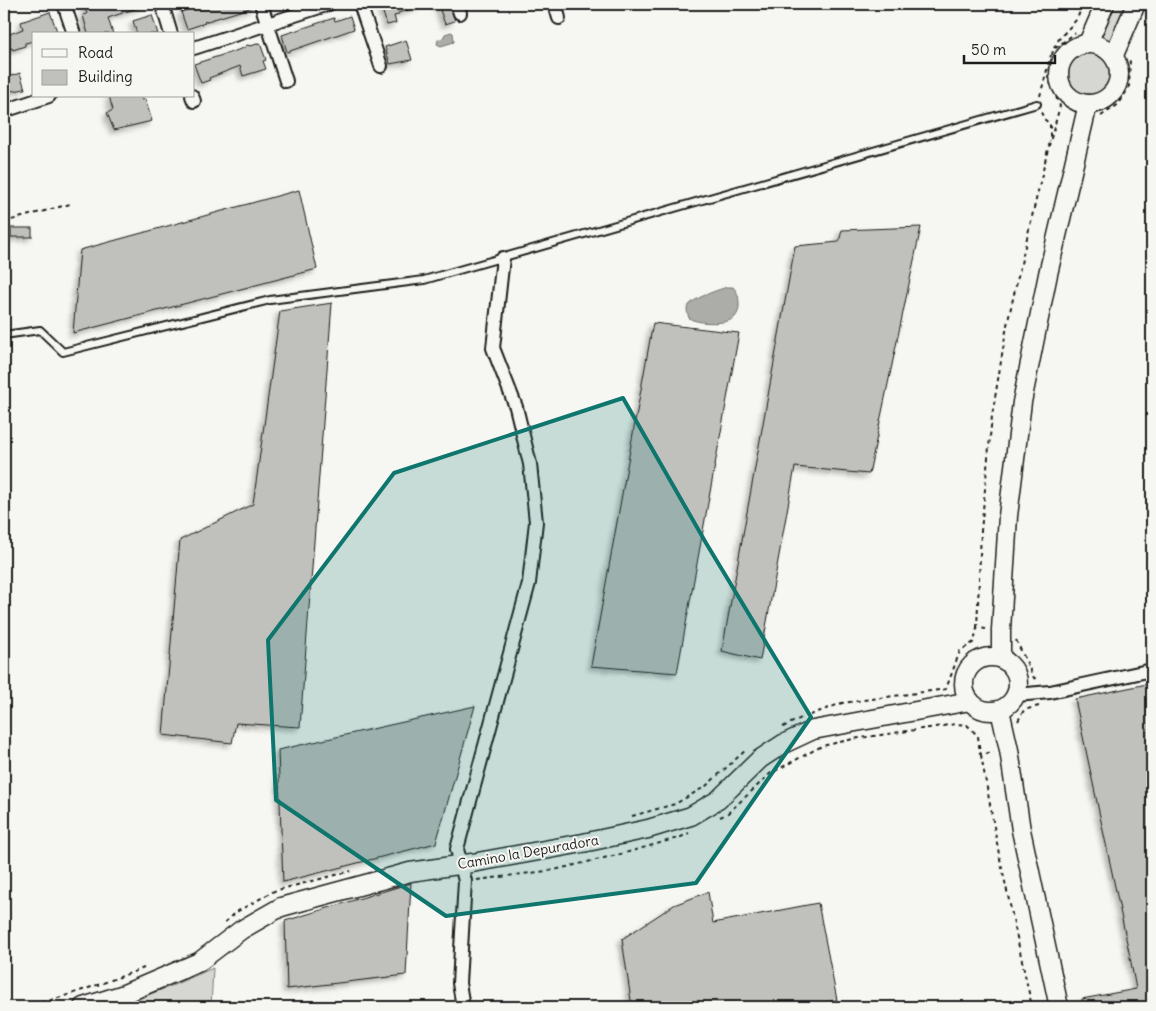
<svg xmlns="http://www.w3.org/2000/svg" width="1156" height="1011" font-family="Delius,sans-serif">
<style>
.green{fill:#d6d6d2;stroke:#797977}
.water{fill:#acaca9;stroke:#727271}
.building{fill:#c0c0bd;stroke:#1c1c1c;filter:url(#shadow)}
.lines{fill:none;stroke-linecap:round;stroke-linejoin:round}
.lane-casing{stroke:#1c1c1c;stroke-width:10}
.street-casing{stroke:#1c1c1c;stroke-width:16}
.secondary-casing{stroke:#1c1c1c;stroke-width:21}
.path{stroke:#1c1c1c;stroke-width:2;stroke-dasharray:4 4;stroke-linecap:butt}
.lane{stroke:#f6f6f2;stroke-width:6}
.street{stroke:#f6f6f2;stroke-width:12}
.secondary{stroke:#f6f6f2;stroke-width:18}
.marked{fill:#0f766e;fill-opacity:0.2;stroke:#0f766e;stroke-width:4;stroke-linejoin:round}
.labels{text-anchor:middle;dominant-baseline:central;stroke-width:4;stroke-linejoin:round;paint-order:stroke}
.street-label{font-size:14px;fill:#1c1c1c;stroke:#f6f6f2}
</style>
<defs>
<filter id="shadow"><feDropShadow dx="-3.5" dy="3.5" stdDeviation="2.5" flood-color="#0004"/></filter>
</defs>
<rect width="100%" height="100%" fill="#f6f6f2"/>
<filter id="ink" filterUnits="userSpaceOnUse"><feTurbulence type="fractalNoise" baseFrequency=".02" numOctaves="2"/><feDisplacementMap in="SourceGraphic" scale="10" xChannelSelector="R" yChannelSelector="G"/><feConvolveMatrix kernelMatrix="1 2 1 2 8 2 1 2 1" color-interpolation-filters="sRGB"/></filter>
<g filter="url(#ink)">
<g class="green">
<polygon points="1108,4 1132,4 1110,48 1096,42"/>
<circle cx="1089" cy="74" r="27"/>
<polygon points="213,968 211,1007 114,1007 169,987"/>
</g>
<g class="water">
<polygon points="451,32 453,33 454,42 441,46 437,44 438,40 443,38 445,34"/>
<path d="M727 287H733C739 294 739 298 739 306 739 309 738 314 735 317 728 325 697 324 689 318 688 315 687 312 687 309 689 299 718 290 727 287Z"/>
</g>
<g class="building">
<polygon points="84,4 143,4 143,6 108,18 113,34 88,34 83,15 87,14"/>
<polygon points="189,4 198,4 200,7 216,4 253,4 253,7 204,22 205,23 187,29 181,12 190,9"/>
<polygon points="388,4 420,4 421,6 398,13 398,15 394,16 396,23 387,25 381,6"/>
<polygon points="438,4 449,4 455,21 445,24"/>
<polygon points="50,12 58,34 34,34 34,41 25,43 25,46 13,50 12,48 4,50 4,36 23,29 21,22"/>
<polygon points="152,15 158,34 137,34 133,21"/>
<polygon points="350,16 354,29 287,52 282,35 334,18 335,21"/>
<polygon points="406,40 412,60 390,64 385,47"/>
<polygon points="260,43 266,60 263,61 266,69 243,76 240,66 209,78 210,80 201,83 194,64 235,51 244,48 247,45 251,46"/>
<polygon points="20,73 25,89 13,91 8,88 5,78"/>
<polygon points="109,96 140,96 142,100 145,99 152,121 114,130 107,113 113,110"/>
<polygon points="299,190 317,269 73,333 80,250"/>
<polygon points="921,227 869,474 795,467 760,660 722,651 795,246 839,242 842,230"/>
<rect x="11" y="228" width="21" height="9"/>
<polygon points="332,303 300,727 236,723 232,743 163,735 180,540 253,504 280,311"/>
<polygon points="653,323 739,333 677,673 591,666"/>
<polygon points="1152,683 1152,1007 1082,1007 1082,999 1136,989 1129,952 1075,699"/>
<polygon points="475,706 436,843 283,882 278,750"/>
<polygon points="411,883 406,975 287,989 285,921"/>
<polygon points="708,892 713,923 818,903 837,1000 799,1007 632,1007 622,939 674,905"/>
</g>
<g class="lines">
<defs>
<polyline id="lane" points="4,335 40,330 63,352 270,300 424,280 1037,104"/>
<g id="street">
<polyline points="64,4 74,34"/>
<polyline points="162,4 171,34"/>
<polyline points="261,4 286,81"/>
<polyline points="360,4 381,66"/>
<polyline points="457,4 460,13"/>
<polyline points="555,4 559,18"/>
<polyline points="194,48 329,4"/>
<polyline points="192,96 194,101"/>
<polyline points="4,111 49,96"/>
<polyline points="1016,695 1050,692 1152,670"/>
<polyline points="463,1007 459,983 465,881 457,849 529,583 536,522 530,464 516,407 493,348 503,258"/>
</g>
<g id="secondary">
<polyline points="1088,43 1105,4"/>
<circle cx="1089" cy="74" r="30"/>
<polyline points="1114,55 1136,4"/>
<circle cx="991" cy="684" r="27"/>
<polyline points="1001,659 1001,630 1008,516 1022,402 1048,274 1088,104"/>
<polyline points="1000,710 1009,750 1021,830 1059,1007"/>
<polyline points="83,1007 124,994 199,962 241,930 281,907 410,872 472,863 583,843 648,829 691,816 718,800 760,759 783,744 813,730 970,701"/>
</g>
</defs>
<use href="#lane" class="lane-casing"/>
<use href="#street" class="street-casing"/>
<use href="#secondary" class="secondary-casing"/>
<g class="path">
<polyline points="1054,48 1059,39 1077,19 1083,4"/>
<polyline points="1040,96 1051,55"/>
<polyline points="1041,112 1044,119 1050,124 1050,141"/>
<polyline points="1101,116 1119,104 1129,87 1130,58"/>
<polyline points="4,222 70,204"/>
<polyline points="977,628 981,531 992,416 1007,325 1022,259 1048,149 1060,106 1048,78 1053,50 1075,33"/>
<polyline points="1016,640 1034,678 1039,680"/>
<polyline points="810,715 842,703 946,689 960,651 974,642 977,628 986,629"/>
<polyline points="1018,721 1024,710 1039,706"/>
<polyline points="783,727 803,717"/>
<polyline points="981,755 999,854 1032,1007"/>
<polyline points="632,816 675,804 706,786 747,749"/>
<polyline points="720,817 727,814 771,773 822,746 853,739 956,724 967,725 978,736 980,754 994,752"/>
<polyline points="477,880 554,870 625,853 681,837 689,833"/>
<polyline points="225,922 238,911 274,891 351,871"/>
<path d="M4 1000C7 1002 10 1005 14 1006 31 1011 122 976 144 968"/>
</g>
<use href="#lane" class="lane"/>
<use href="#street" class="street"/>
<use href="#secondary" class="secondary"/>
</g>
</g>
<path class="marked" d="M623 398 706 543 811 717 696 883 446 916 276 800 268 640 394 473Z"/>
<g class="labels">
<g class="street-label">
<text transform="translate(528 852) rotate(-10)">Camino la Depuradora</text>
</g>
</g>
<rect width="1156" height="1011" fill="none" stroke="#f6f6f2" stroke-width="20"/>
<rect x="10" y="10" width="1136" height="991" fill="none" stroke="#1c1c1c" stroke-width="2" filter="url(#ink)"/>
<rect x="32" y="32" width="162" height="65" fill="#f6f6f2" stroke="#9f9f9c"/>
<rect x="42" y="49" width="25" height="8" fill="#f6f6f2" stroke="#9f9f9c"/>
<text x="78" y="58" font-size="15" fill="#1c1c1c">Road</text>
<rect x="42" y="70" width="25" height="15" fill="#c0c0bd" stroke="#9f9f9c"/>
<text x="78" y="82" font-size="15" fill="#1c1c1c">Building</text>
<path d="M964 55v8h91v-8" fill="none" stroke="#1c1c1c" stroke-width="2.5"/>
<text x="971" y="55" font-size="15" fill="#1c1c1c" stroke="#f6f6f2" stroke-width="4" paint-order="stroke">50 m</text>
</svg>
